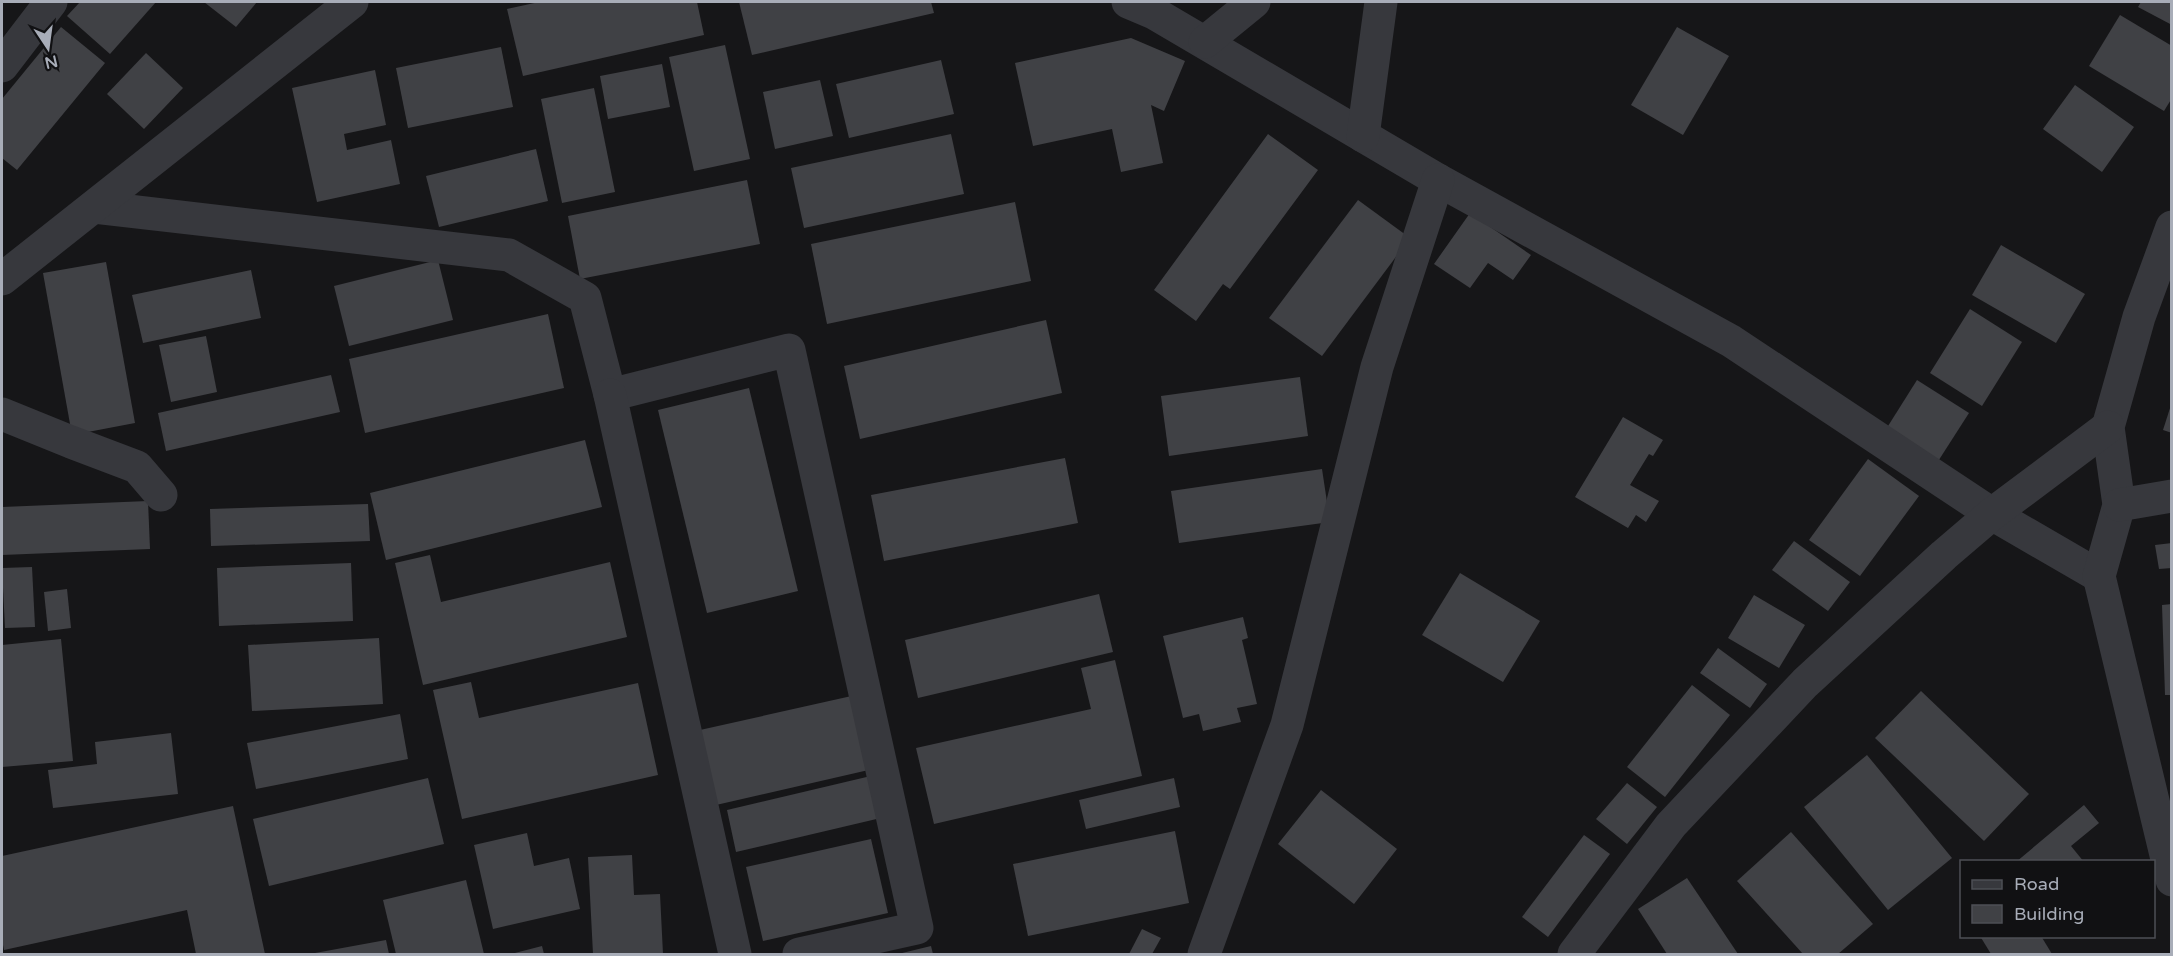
<svg xmlns="http://www.w3.org/2000/svg" width="2173" height="956" font-family="'Varela Round',sans-serif">
<style>
.building{fill:#404145}
.lines{fill:none;stroke-linecap:round;stroke-linejoin:round}
.street{stroke:#37383d;stroke-width:33}
</style>
<rect width="100%" height="100%" fill="#161618"/>
<g class="building">
<polygon points="80,2 156,2 110,54 67,16"/>
<polygon points="204,2 257,2 236,27"/>
<polygon points="539,2 697,2 704,35 523,76 507,9"/>
<polygon points="739,2 931,2 934,13 752,55"/>
<polygon points="2141,2 2172,2 2172,25 2138,7"/>
<polygon points="2120,15 2172,46 2172,98 2164,111 2089,66"/>
<polygon points="61,27 105,63 17,170 2,158 2,99"/>
<polygon points="1677,27 1729,56 1683,135 1631,105"/>
<polygon points="1131,38 1185,61 1164,111 1151,105 1163,163 1121,172 1112,129 1033,146 1015,63"/>
<polygon points="725,45 750,159 694,171 669,57"/>
<polygon points="501,47 513,107 408,128 396,68"/>
<polygon points="146,53 183,88 144,129 107,94"/>
<polygon points="941,60 954,114 849,138 836,84"/>
<polygon points="662,64 670,107 608,119 600,76"/>
<polygon points="375,70 386,125 344,134 347,150 391,140 400,184 317,202 292,88"/>
<polygon points="820,80 833,136 775,149 763,92"/>
<polygon points="2075,85 2134,127 2102,172 2043,129"/>
<polygon points="594,88 615,192 562,203 541,99"/>
<polygon points="951,134 964,194 804,228 791,168"/>
<polygon points="1268,134 1318,170 1230,289 1223,284 1196,321 1154,290"/>
<polygon points="536,149 548,201 439,227 426,176"/>
<polygon points="747,180 760,244 580,279 568,216"/>
<polygon points="1358,200 1410,238 1322,356 1269,318"/>
<polygon points="1015,202 1031,281 827,324 811,244"/>
<polygon points="1470,213 1531,255 1513,280 1488,263 1470,288 1434,264"/>
<polygon points="2001,245 2085,294 2056,343 1972,295"/>
<polygon points="438,260 453,320 349,346 334,286"/>
<polygon points="106,262 135,423 72,435 43,273"/>
<polygon points="251,270 261,318 143,343 132,295"/>
<polygon points="1970,309 2022,342 1982,406 1930,373"/>
<polygon points="548,314 564,388 365,433 349,359"/>
<polygon points="1046,320 1062,393 860,439 844,366"/>
<polygon points="206,336 217,392 171,402 159,345"/>
<polygon points="331,375 340,412 166,451 158,413"/>
<polygon points="1300,377 1308,436 1169,456 1161,396"/>
<polygon points="1917,380 1969,413 1935,466 1883,434"/>
<polygon points="749,388 798,591 707,613 658,410"/>
<polygon points="2171,405 2172,405 2172,433 2163,430"/>
<polygon points="1623,417 1663,440 1653,456 1649,454 1630,485 1659,501 1646,522 1636,515 1628,528 1575,497"/>
<polygon points="585,440 602,507 386,560 370,493"/>
<polygon points="1065,458 1078,523 884,561 871,495"/>
<polygon points="1868,459 1919,496 1860,576 1809,540"/>
<polygon points="1322,469 1330,522 1179,543 1171,491"/>
<polygon points="148,501 150,549 2,555 2,507"/>
<polygon points="368,504 370,541 211,546 210,509"/>
<polygon points="1794,541 1850,582 1828,611 1772,570"/>
<polygon points="2172,543 2172,568 2159,569 2155,545"/>
<polygon points="430,555 441,602 610,562 627,637 423,685 395,563"/>
<polygon points="351,563 353,621 219,626 217,568"/>
<polygon points="32,567 35,627 5,628 2,568"/>
<polygon points="1460,573 1540,621 1503,682 1422,635"/>
<polygon points="67,589 71,628 48,631 44,592"/>
<polygon points="1099,594 1113,652 918,698 905,640"/>
<polygon points="1754,595 1805,625 1779,668 1728,638"/>
<polygon points="2172,604 2172,695 2165,695 2162,605"/>
<polygon points="1243,617 1248,638 1242,640 1257,704 1237,708 1241,722 1203,731 1199,714 1183,718 1163,636"/>
<polygon points="379,638 383,704 252,711 248,645"/>
<polygon points="61,639 73,761 2,767 2,645"/>
<polygon points="1718,648 1767,684 1750,708 1700,673"/>
<polygon points="1115,660 1142,776 934,824 916,748 1091,709 1081,668"/>
<polygon points="471,682 479,718 638,683 658,775 462,819 433,690"/>
<polygon points="1692,685 1730,715 1665,797 1627,767"/>
<polygon points="1921,691 2029,794 1984,841 1875,738"/>
<polygon points="856,695 873,769 716,805 700,730"/>
<polygon points="400,714 408,759 256,789 247,743"/>
<polygon points="171,733 178,794 53,808 48,770 97,764 95,742"/>
<polygon points="1867,755 1952,858 1888,910 1804,807"/>
<polygon points="875,775 885,817 736,852 727,810"/>
<polygon points="428,778 444,844 269,886 253,819"/>
<polygon points="1174,778 1180,807 1086,829 1079,800"/>
<polygon points="1627,783 1657,807 1627,844 1596,819"/>
<polygon points="1321,790 1397,849 1354,904 1278,844"/>
<polygon points="2084,805 2099,823 2071,846 2084,862 2016,862"/>
<polygon points="233,806 265,954 196,954 187,910 4,950 2,940 2,856"/>
<polygon points="1175,831 1189,903 1028,936 1013,864"/>
<polygon points="1791,832 1873,924 1838,954 1803,954 1737,881"/>
<polygon points="527,833 534,866 569,858 580,909 493,929 474,845"/>
<polygon points="1584,835 1610,854 1548,937 1522,917"/>
<polygon points="871,839 888,913 763,941 746,867"/>
<polygon points="632,855 634,895 660,894 663,954 593,954 588,857"/>
<polygon points="1687,878 1738,954 1667,954 1638,909"/>
<polygon points="466,880 484,954 396,954 383,900"/>
<polygon points="1142,929 1161,938 1152,954 1129,954"/>
<polygon points="1980,936 2041,936 2052,954 1991,954"/>
<polygon points="386,940 389,954 315,954 315,953"/>
<polygon points="542,946 544,954 511,954"/>
<polygon points="931,946 933,954 898,954"/>
</g>
<g class="lines">
<g class="street">
<polyline points="1128,2 1154,13 1438,180 1731,341 1992,514 2099,576"/>
<polyline points="1205,42 1254,2"/>
<polyline points="2,66 51,2"/>
<polyline points="1363,136 1381,2"/>
<polyline points="94,207 509,255 585,298 610,395 789,350 917,928 799,954"/>
<polyline points="2172,227 2139,317 2108,427 2119,505 2099,576 2172,880"/>
<polyline points="2,279 352,2"/>
<polyline points="610,395 735,954"/>
<polyline points="2,414 71,442 137,467 161,495"/>
<polyline points="2119,505 2172,496"/>
<polyline points="1204,954 1287,725 1377,367 1438,180"/>
<polyline points="1574,954 1671,825 1805,683 1944,555 1992,514 2108,427"/>
</g>
</g>
<rect width="2173" height="956" fill="none" stroke="#a8adb8" stroke-width="6"/>
<rect x="1960" y="860" width="195" height="78" fill="#111113" stroke="#4d4f55" stroke-width="1.5"/>
<rect x="1972" y="880" width="30" height="9" fill="#37383d" stroke="#4d4f55" stroke-width="1.5"/>
<text x="2014" y="890" font-size="18" fill="#a8adb8">Road</text>
<rect x="1972" y="905" width="30" height="18" fill="#404145" stroke="#4d4f55" stroke-width="1.5"/>
<text x="2014" y="920" font-size="18" fill="#a8adb8">Building</text>
<g transform="translate(48 48) rotate(167)" stroke="#111113" stroke-width="4.5" paint-order="stroke">
<path d="M0-4.5L10 22L0 15L-10 22Z" fill="#a8adb8"/>
<text y="-9" font-size="16" font-weight="bold" text-anchor="middle" fill="#a8adb8">N</text>
</g>
</svg>
